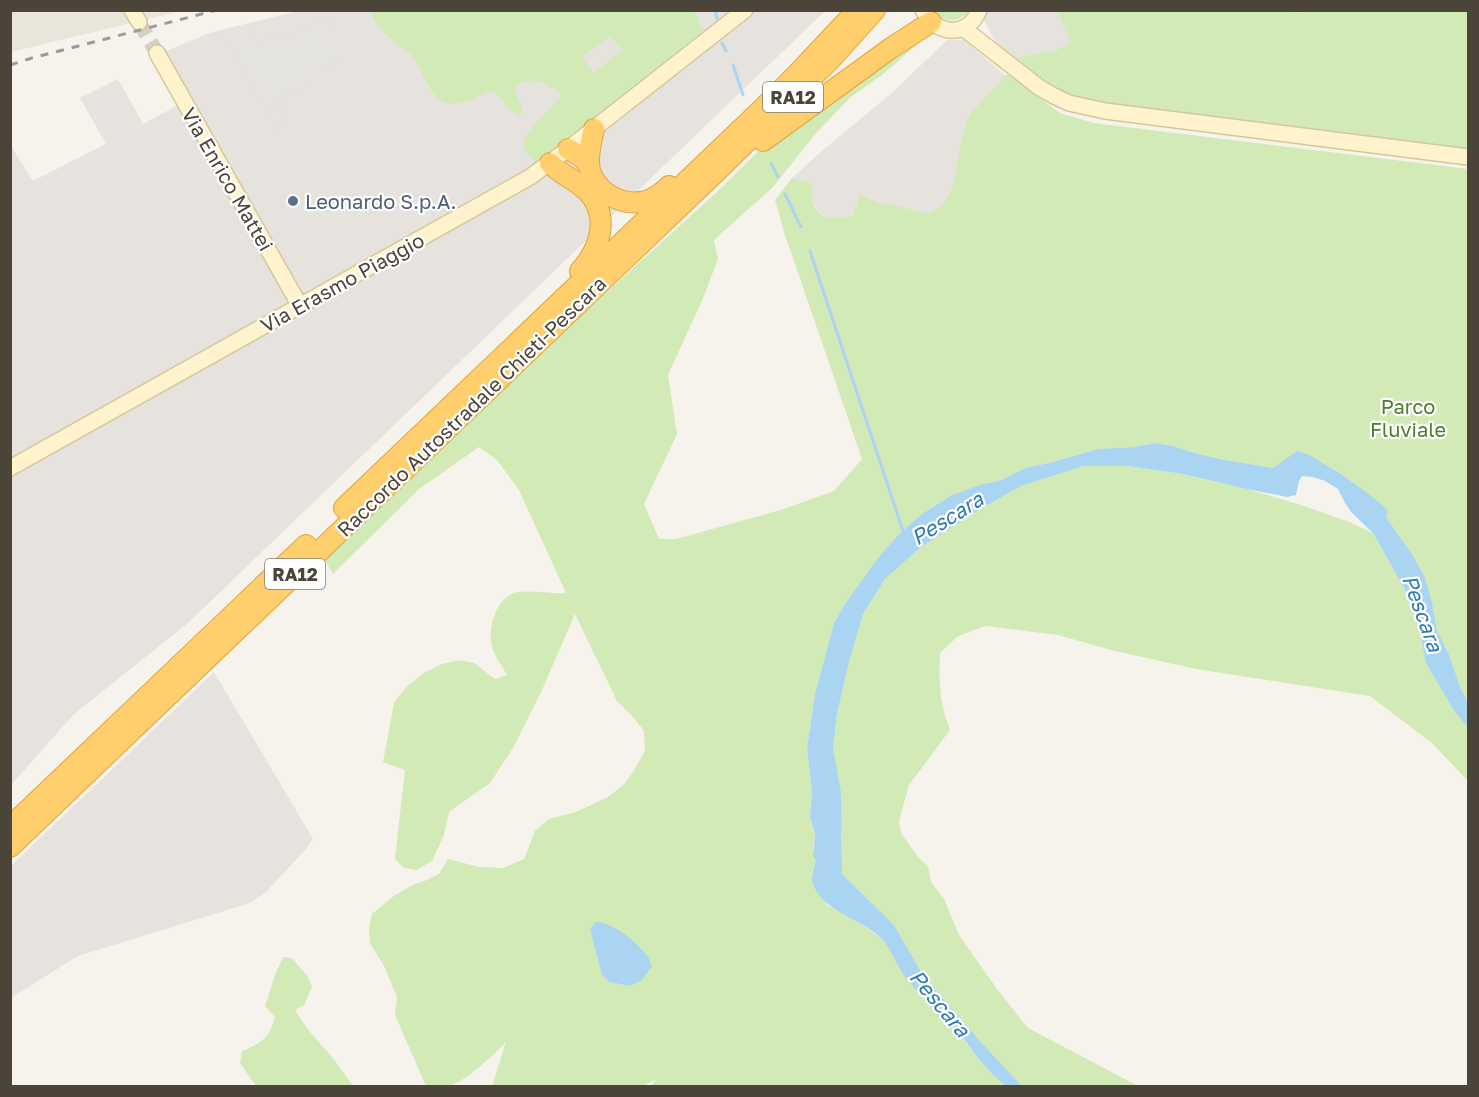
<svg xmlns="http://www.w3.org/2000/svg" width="1479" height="1097" font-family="'Golos Text',sans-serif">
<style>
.residential{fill:#eae5da}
.industrial{fill:#e6e2dd}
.green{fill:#d2eab5;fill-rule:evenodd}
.parking{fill:#e5e3e0}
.water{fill:#a9d4f2}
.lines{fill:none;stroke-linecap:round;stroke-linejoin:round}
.stream{stroke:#a9d4f2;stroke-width:3}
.secondary-tunnel{stroke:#d4d0c8;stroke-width:15;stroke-dasharray:15 8;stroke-linecap:butt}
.secondary-casing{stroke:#d6c79b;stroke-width:18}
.highway-casing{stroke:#e0a43c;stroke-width:22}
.secondary{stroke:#fff3cd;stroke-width:15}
.highway{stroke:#ffcf6e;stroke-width:20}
.rail{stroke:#9a9a9a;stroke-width:3;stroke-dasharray:8 8;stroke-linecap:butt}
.service-dot{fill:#5c6f8a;stroke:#fff;stroke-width:2}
.labels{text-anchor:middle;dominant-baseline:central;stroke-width:4.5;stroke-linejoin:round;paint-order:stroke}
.shield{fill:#fff;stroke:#817c74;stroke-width:1.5}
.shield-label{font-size:18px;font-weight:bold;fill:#4b4439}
.street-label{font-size:20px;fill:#4b4439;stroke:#fff}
.service-label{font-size:20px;fill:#4e5e75;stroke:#fff;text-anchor:start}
.park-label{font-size:20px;fill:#4a7f2a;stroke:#fff}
.water-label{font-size:21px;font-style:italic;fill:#2e7ab2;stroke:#fff}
</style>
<rect width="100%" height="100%" fill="#f6f3ec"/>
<polygon class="residential" points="11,11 181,11 11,52"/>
<g class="industrial">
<polygon points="298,11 825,11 188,623 74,714 11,785 11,146 33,181 106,144 80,98 118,79 143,124 191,98 164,52 209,33"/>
<polygon points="982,11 1057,11 1072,43 1056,50 1014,58 995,42 982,16"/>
<polygon points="947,40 964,40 1006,76 969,115 954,182 948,196 940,207 926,213 894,205 883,205 860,194 852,216 834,220 820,213 812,202 812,183 792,178 823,150 893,92"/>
<polygon points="214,672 313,839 306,849 266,892 250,903 78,956 11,998 11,866"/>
</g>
<g class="green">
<polygon points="1294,10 1296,13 1301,10 1468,11 1468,150 1092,103 1048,85 1014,58 1056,50 1071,43 1057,11"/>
<path d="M371 11H695L703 32 598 116 536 162C530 157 523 151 524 143 525 130 553 106 562 95 551 85 525 72 514 88 516 98 525 106 520 115L517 116C510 111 500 95 495 93 486 89 481 96 474 99 465 103 450 106 442 101 429 94 422 70 414 58 411 53 405 50 400 46 388 37 376 26 371 11ZM611 36 622 51 593 73 582 57Z"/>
<path d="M934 11H969C959 23 945 23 934 11Z"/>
<path d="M913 39 920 42 882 75 851 97 817 132 773 187 714 240 718 259 704 296 668 375 677 434 644 504 659 539H676L781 510 834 491 862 459 784 232 775 200 792 178 812 183C812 190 811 198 813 204 821 221 837 219 852 216L860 194 883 205H894L926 213 940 207 948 196 954 182 963 134 969 115 1007 74 1060 113 1094 123 1468 169V703L1461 689 1448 652 1437 631 1432 602 1425 577 1412 554 1386 517 1387 510 1361 488 1341 474 1308 454 1297 451 1273 468 1220 459 1191 452 1173 446 1155 443 1134 447 1098 449 1053 462 1025 468 1002 480 979 485 952 495 922 514 898 535 878 558 847 601 834 623 815 694 807 748 812 792 810 816 815 835 813 847 816 861 812 873 827 905 856 920 881 938 894 954 904 975 919 994 960 1036 983 1064 1005 1086H651L657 1079 643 1086H492L506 1042C493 1055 467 1081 449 1086 443 1088 433 1086 426 1086L395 1015 397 997 384 966 370 943 369 928 372 914 395 895 415 884 427 880 439 874 448 859 479 867 503 868 524 859 535 831 549 819 576 812 608 797 624 784 633 772 645 751 644 731 634 718 617 701 575 614 542 690 513 748 490 783 449 812 444 835 432 861 416 870 404 868 395 859 405 770 383 762 394 703 406 687 422 674 442 664 459 660 474 663 495 679 507 675C502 665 492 654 491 641 489 623 498 595 519 592 534 590 551 594 566 593L519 490 497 460 479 447 419 489 333 574 324 559 540 353 718 191 763 147ZM590 930 630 986 609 982 602 975Z"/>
<path d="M1084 466H1128L1183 474 1247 489 1298 504 1347 521 1373 533 1404 588 1417 619 1426 663 1454 711 1468 727V781L1432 743 1370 696 1196 669 1115 651 1058 635 985 626 958 636 940 653C939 684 939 701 950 730L909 785 899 821 901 833 918 857 928 866 931 882 944 899 959 935 997 989 1028 1028 1138 1086H1022L978 1039 923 975 894 925 842 874V837L833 748 837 714 848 666 863 614 885 579 921 547 981 509 1021 486Z"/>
<path d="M283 957 292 958 308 977 312 987 304 1005 295 1010 306 1027 336 1062 353 1086H256L240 1063 242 1051C261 1043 270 1038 275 1017L265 1006 275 975Z"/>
</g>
<polygon class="parking" points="328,17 330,30 348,54 277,102 292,130 282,135 222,30 249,23 255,42 310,29 309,22"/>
<g class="water">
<path d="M1155 443 1173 446 1191 452 1220 459 1273 468 1297 451 1308 454 1341 474 1361 488 1388 510 1386 517 1412 554 1425 577 1432 602 1437 631 1448 652 1461 689 1468 703V727L1454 711 1426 663 1417 619 1404 588 1373 533 1351 512 1345 503 1338 489 1325 481 1313 477 1302 476 1299 481 1296 495 1287 497 1247 489 1183 474 1128 466H1084L1021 486 981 509 921 547 885 579 863 614 848 666 837 714 833 748 841 793 842 874 894 925 923 975 978 1039 1022 1086H1005C998 1079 990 1072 983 1064 975 1055 968 1044 960 1035 942 1016 922 999 906 978 897 966 893 952 882 939 865 921 833 914 819 895 810 883 811 875 816 861L813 856 815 835 810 816 812 792 807 748 815 694 834 623 847 601 878 558 898 535 922 514 952 495 979 485 1002 480 1025 468 1053 462 1098 449 1134 447Z"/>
<path d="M595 922C611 921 635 941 645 953 649 957 650 962 652 966L642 980 630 986 609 982 602 975 590 930Z"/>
</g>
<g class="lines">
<g class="stream">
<polyline points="715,10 718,22"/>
<polyline points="722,43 726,51"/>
<polyline points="733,65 743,95"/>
<polyline points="771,163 778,177"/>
<polyline points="785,194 801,227"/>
<polyline points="810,251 904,534"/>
</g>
<polyline class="secondary-tunnel" points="139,22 157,53"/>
<defs>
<g id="secondary">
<polyline points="132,10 139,22"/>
<path d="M923 10C936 36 968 38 979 10"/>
<polyline points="963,28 1040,88 1054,96 1069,103 1105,111 1468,157"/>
<polyline points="157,53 300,306"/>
<polyline points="10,468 530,177 568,149 745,10"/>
</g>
<g id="highway">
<path d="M594 129C591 141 587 157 590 170 596 193 623 207 646 201 655 198 663 192 669 186"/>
<polyline points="763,141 891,48 931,22"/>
<polyline points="568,149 582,157 589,166"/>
<path d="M550 163C561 175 576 180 587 191 611 215 600 249 580 271"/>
<polyline points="344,508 760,111 797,74 857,10"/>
<polyline points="10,827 306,545"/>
<polyline points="10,847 717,171 831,59 875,10"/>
</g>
</defs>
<use href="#secondary" class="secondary-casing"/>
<use href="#highway" class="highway-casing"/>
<use href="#secondary" class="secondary"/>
<use href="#highway" class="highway"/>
<polyline class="rail" points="10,65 32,58 217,10"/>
</g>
<circle class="service-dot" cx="293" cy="201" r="6"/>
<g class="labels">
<g class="shield">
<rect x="763" y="82" width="60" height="30" rx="4.5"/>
<rect x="265" y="559" width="60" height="30" rx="4.5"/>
</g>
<g class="shield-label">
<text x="793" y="97">RA12</text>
<text x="295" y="574">RA12</text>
</g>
<g class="street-label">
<text transform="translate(228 179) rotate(60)">Via Enrico Mattei</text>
<text transform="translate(342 282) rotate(-29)">Via Erasmo Piaggio</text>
<text transform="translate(471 406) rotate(-44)">Raccordo Autostradale Chieti-Pescara</text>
</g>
<g class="service-label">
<text x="305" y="201">Leonardo S.p.A.</text>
</g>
<g class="park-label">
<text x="1408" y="406">Parco<tspan x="1408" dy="23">Fluviale</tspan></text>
</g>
<g class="water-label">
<text transform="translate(947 518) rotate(-32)">Pescara</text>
<text transform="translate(1423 613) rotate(70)">Pescara</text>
<text transform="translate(940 1003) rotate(50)">Pescara</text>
</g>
</g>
<rect width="1479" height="1097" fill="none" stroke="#4b4439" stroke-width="24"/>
</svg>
